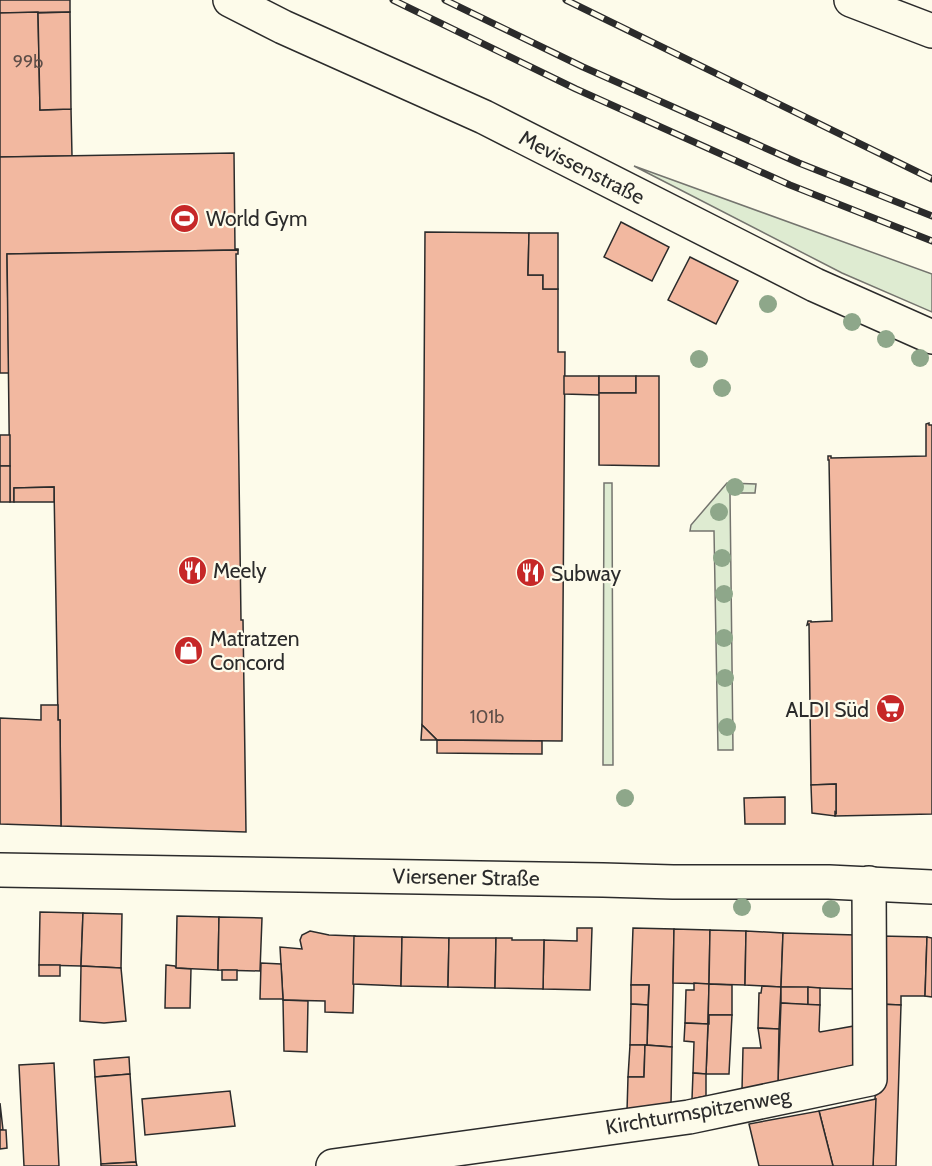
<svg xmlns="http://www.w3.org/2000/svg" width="932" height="1166" font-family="Cabin,sans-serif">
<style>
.green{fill:#deebd1;stroke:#74746e;stroke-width:1.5}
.building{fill:#f2b8a0;stroke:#2b2b2b;stroke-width:1.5}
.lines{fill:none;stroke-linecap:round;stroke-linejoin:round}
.minor-casing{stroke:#2b2b2b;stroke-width:36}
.secondary-casing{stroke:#2b2b2b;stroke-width:36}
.minor{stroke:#fdfbea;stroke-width:33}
.secondary{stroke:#fdfbea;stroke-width:33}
.rail-casing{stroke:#2b2b2b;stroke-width:7}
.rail{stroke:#fdfbea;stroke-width:4.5;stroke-dasharray:14;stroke-linecap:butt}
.tree{fill:#8ea78a}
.labels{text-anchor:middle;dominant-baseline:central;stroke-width:4.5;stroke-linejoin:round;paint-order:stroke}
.number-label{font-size:18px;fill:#5d4e48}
.street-label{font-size:21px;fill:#2b2b2b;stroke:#fdfbea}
.poi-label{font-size:21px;fill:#2b2b2b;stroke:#fdfbea;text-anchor:start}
</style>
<rect width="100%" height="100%" fill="#fdfbea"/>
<g class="green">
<polygon points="634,166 932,274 932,312 842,273"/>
<polygon points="604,483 612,483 613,765 603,765"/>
<polygon points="727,483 756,484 755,493 730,493 733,750 718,750 714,531 690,531 691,525"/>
</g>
<g class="building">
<polygon points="0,0 70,0 70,12 0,13"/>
<polygon points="38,12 40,110 71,109 72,156 0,157 0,13"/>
<polygon points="70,12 71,109 40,110 38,13"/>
<polygon points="234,153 235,249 238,249 238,250 7,254 9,373 0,373 0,157"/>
<polygon points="621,222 669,247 652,281 604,257"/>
<polygon points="425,232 529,233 528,275 543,275 543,289 558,289 558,352 565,352 562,741 437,740 422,725"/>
<polygon points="529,233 558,233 558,289 543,289 543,275 528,275"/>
<polygon points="238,250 238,254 236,254 241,620 243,620 246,832 61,826 60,720 58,720 54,487 14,488 14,502 10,502 7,254"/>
<polygon points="690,257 738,281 716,324 668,300"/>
<polygon points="564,376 599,376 599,395 564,394"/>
<rect x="599" y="376" width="37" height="17"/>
<polygon points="636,376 659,376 659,466 599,465 599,393 636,393"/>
<polygon points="929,423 929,425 932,425 932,814 835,816 835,812 836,813 836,784 811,785 809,624 807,625 808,621 811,621 811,622 832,621 829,460 828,460 828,456 831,456 831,458 926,456 926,424"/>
<rect x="0" y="435" width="10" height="31"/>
<rect x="0" y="466" width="10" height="36"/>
<polygon points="54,487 54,502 14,502 14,488"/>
<polygon points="41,705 58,705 58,720 60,720 61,826 0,824 0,718 41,720"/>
<polygon points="422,725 437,740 421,740"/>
<polygon points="437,740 542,741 542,754 437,753"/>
<polygon points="836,784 836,813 835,812 835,816 812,813 811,785"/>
<polygon points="785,797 785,824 745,824 744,798"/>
<polygon points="40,912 83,913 81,966 39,965"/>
<polygon points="83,913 122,914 121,968 81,966"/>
<polygon points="177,916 219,917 218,970 176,968"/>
<polygon points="219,917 262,918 260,971 218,970"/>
<polygon points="577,928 592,928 590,990 543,989 544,940 577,941"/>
<polygon points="633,928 674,929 672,1047 647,1045 649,985 631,985"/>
<polygon points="674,929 710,930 709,984 673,983"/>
<polygon points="710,930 746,931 745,985 709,984"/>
<polygon points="310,931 329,935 355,936 353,1013 325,1012 325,1001 283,1000 280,947 302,949 300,940 302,935"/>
<polygon points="746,931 783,933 781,987 745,985"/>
<polygon points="783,933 856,935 855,989 781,987"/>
<polygon points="354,936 402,937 401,986 353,984"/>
<polygon points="880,936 927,937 925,996 901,996 901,1005 878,1004"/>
<polygon points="402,937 449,938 448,987 401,986"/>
<polygon points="927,937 932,938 932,997 925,996"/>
<polygon points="449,938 496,938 495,988 448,987"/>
<polygon points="496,938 512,938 512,940 544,940 543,989 495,988"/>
<polygon points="261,963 281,964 283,999 260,999"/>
<rect x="39" y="965" width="21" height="11"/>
<polygon points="166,965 175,966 176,968 191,969 190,1008 165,1008"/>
<polygon points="81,966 121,968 126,1021 104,1023 80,1021"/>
<rect x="222" y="970" width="15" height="10"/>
<polygon points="694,983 709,984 708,1024 685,1023 686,990 694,990"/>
<polygon points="709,984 732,985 732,1015 709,1015 709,1024 708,1024"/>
<polygon points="631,985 649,985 648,1005 631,1004"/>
<polygon points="762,986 781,987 779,1029 758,1028 759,993 761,993"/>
<polygon points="781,987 808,987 808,1005 781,1003"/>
<polygon points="808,987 820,988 820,1005 808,1005"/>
<polygon points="283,1000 308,1001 307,1052 284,1051"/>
<polygon points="781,1003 820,1005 819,1031 820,1032 854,1026 854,1068 778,1082"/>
<polygon points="631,1004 648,1005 647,1045 630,1045"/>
<polygon points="878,1004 901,1005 896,1166 873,1166"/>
<polygon points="709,1015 732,1015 729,1074 706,1074 708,1024 709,1024"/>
<polygon points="685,1023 708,1024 706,1074 693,1073 694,1042 684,1041"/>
<polygon points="758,1028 779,1029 778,1082 742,1090 743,1048 761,1048"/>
<polygon points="630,1045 645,1045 644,1077 628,1077"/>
<polygon points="645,1045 672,1047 671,1104 627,1111 628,1077 644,1077"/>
<polygon points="129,1057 130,1074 95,1077 94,1060"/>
<polygon points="54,1063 59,1166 24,1166 19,1065"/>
<polygon points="693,1073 706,1074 706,1096 692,1099"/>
<polygon points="130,1074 136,1162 101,1164 95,1077"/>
<polygon points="230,1091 235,1126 145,1135 142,1099"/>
<polygon points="876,1099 873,1166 833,1166 819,1111"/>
<polygon points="0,1103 3,1130 0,1130"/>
<polygon points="819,1111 833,1166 759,1166 749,1124"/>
<polygon points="0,1130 6,1130 7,1148 0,1149"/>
<polygon points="136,1162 137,1166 101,1166 101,1164"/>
</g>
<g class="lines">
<defs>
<g id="minor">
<polyline points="230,0 283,27 484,117 815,285 932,337"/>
<polyline points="851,0 932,31"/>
<polyline points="333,1166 689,1117 870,1079 869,883"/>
</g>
<polyline id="secondary" points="0,870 603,880 673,882 829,882 932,887"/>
</defs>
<use href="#minor" class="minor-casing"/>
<use href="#secondary" class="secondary-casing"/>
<use href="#minor" class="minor"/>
<use href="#secondary" class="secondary"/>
<defs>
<g id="rail">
<polyline points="393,0 576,89 790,185 932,241"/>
<polyline points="445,0 583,67 799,163 932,216"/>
<polyline points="566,0 932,179"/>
</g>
</defs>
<use href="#rail" class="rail-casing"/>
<use href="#rail" class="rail"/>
</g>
<g class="tree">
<circle cx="768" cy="304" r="9"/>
<circle cx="852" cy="322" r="9"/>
<circle cx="886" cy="339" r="9"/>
<circle cx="920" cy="358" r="9"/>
<circle cx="699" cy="359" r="9"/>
<circle cx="722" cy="388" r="9"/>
<circle cx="735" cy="487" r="9"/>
<circle cx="719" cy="512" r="9"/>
<circle cx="722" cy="558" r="9"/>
<circle cx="724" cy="594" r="9"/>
<circle cx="724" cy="638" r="9"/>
<circle cx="725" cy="678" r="9"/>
<circle cx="727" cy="727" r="9"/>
<circle cx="625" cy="798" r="9"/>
<circle cx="742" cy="907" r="9"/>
<circle cx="831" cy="909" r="9"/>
</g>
<defs>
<symbol id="stadium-disc" viewBox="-11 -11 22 22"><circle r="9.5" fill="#c62828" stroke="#fdfbea"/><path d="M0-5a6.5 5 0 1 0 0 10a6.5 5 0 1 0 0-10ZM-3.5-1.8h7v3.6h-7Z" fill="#fff"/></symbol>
<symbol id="restaurant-disc" viewBox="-11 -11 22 22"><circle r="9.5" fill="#c62828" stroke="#fdfbea"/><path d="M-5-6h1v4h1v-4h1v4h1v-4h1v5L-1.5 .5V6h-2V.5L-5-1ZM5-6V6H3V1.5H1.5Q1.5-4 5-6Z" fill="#fff"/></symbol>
<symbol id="shop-disc" viewBox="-11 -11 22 22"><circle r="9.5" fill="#c62828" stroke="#fdfbea"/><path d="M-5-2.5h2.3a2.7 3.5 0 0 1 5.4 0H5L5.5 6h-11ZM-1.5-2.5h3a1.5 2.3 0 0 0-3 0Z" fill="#fff"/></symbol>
<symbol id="supermarket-disc" viewBox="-11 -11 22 22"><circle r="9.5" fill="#c62828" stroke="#fdfbea"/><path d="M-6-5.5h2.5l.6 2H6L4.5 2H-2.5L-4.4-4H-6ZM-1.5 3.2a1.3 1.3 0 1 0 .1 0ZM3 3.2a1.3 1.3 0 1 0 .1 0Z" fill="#fff"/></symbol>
</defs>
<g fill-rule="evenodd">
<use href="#stadium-disc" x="168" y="202" width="33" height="33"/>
<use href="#restaurant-disc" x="176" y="554" width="33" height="33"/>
<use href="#restaurant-disc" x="514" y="556" width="33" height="33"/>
<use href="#shop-disc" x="172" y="634" width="33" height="33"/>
<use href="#supermarket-disc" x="874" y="692" width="33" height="33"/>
</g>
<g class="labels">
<g class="number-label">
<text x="28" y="62">99b</text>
<text x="487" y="717">101b</text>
</g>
<g class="street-label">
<text transform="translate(582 167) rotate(27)">Mevissenstraße</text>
<text transform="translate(466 877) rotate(1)">Viersener Straße</text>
<text transform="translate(698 1111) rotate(-10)">Kirchturmspitzenweg</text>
</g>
<g class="poi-label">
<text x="206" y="218">World Gym</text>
<text x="213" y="570">Meely</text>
<text x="551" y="573">Subway</text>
<text x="210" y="638">Matratzen<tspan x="210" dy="24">Concord</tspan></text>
<text x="869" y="709" text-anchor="end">ALDI Süd</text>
</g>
</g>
</svg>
